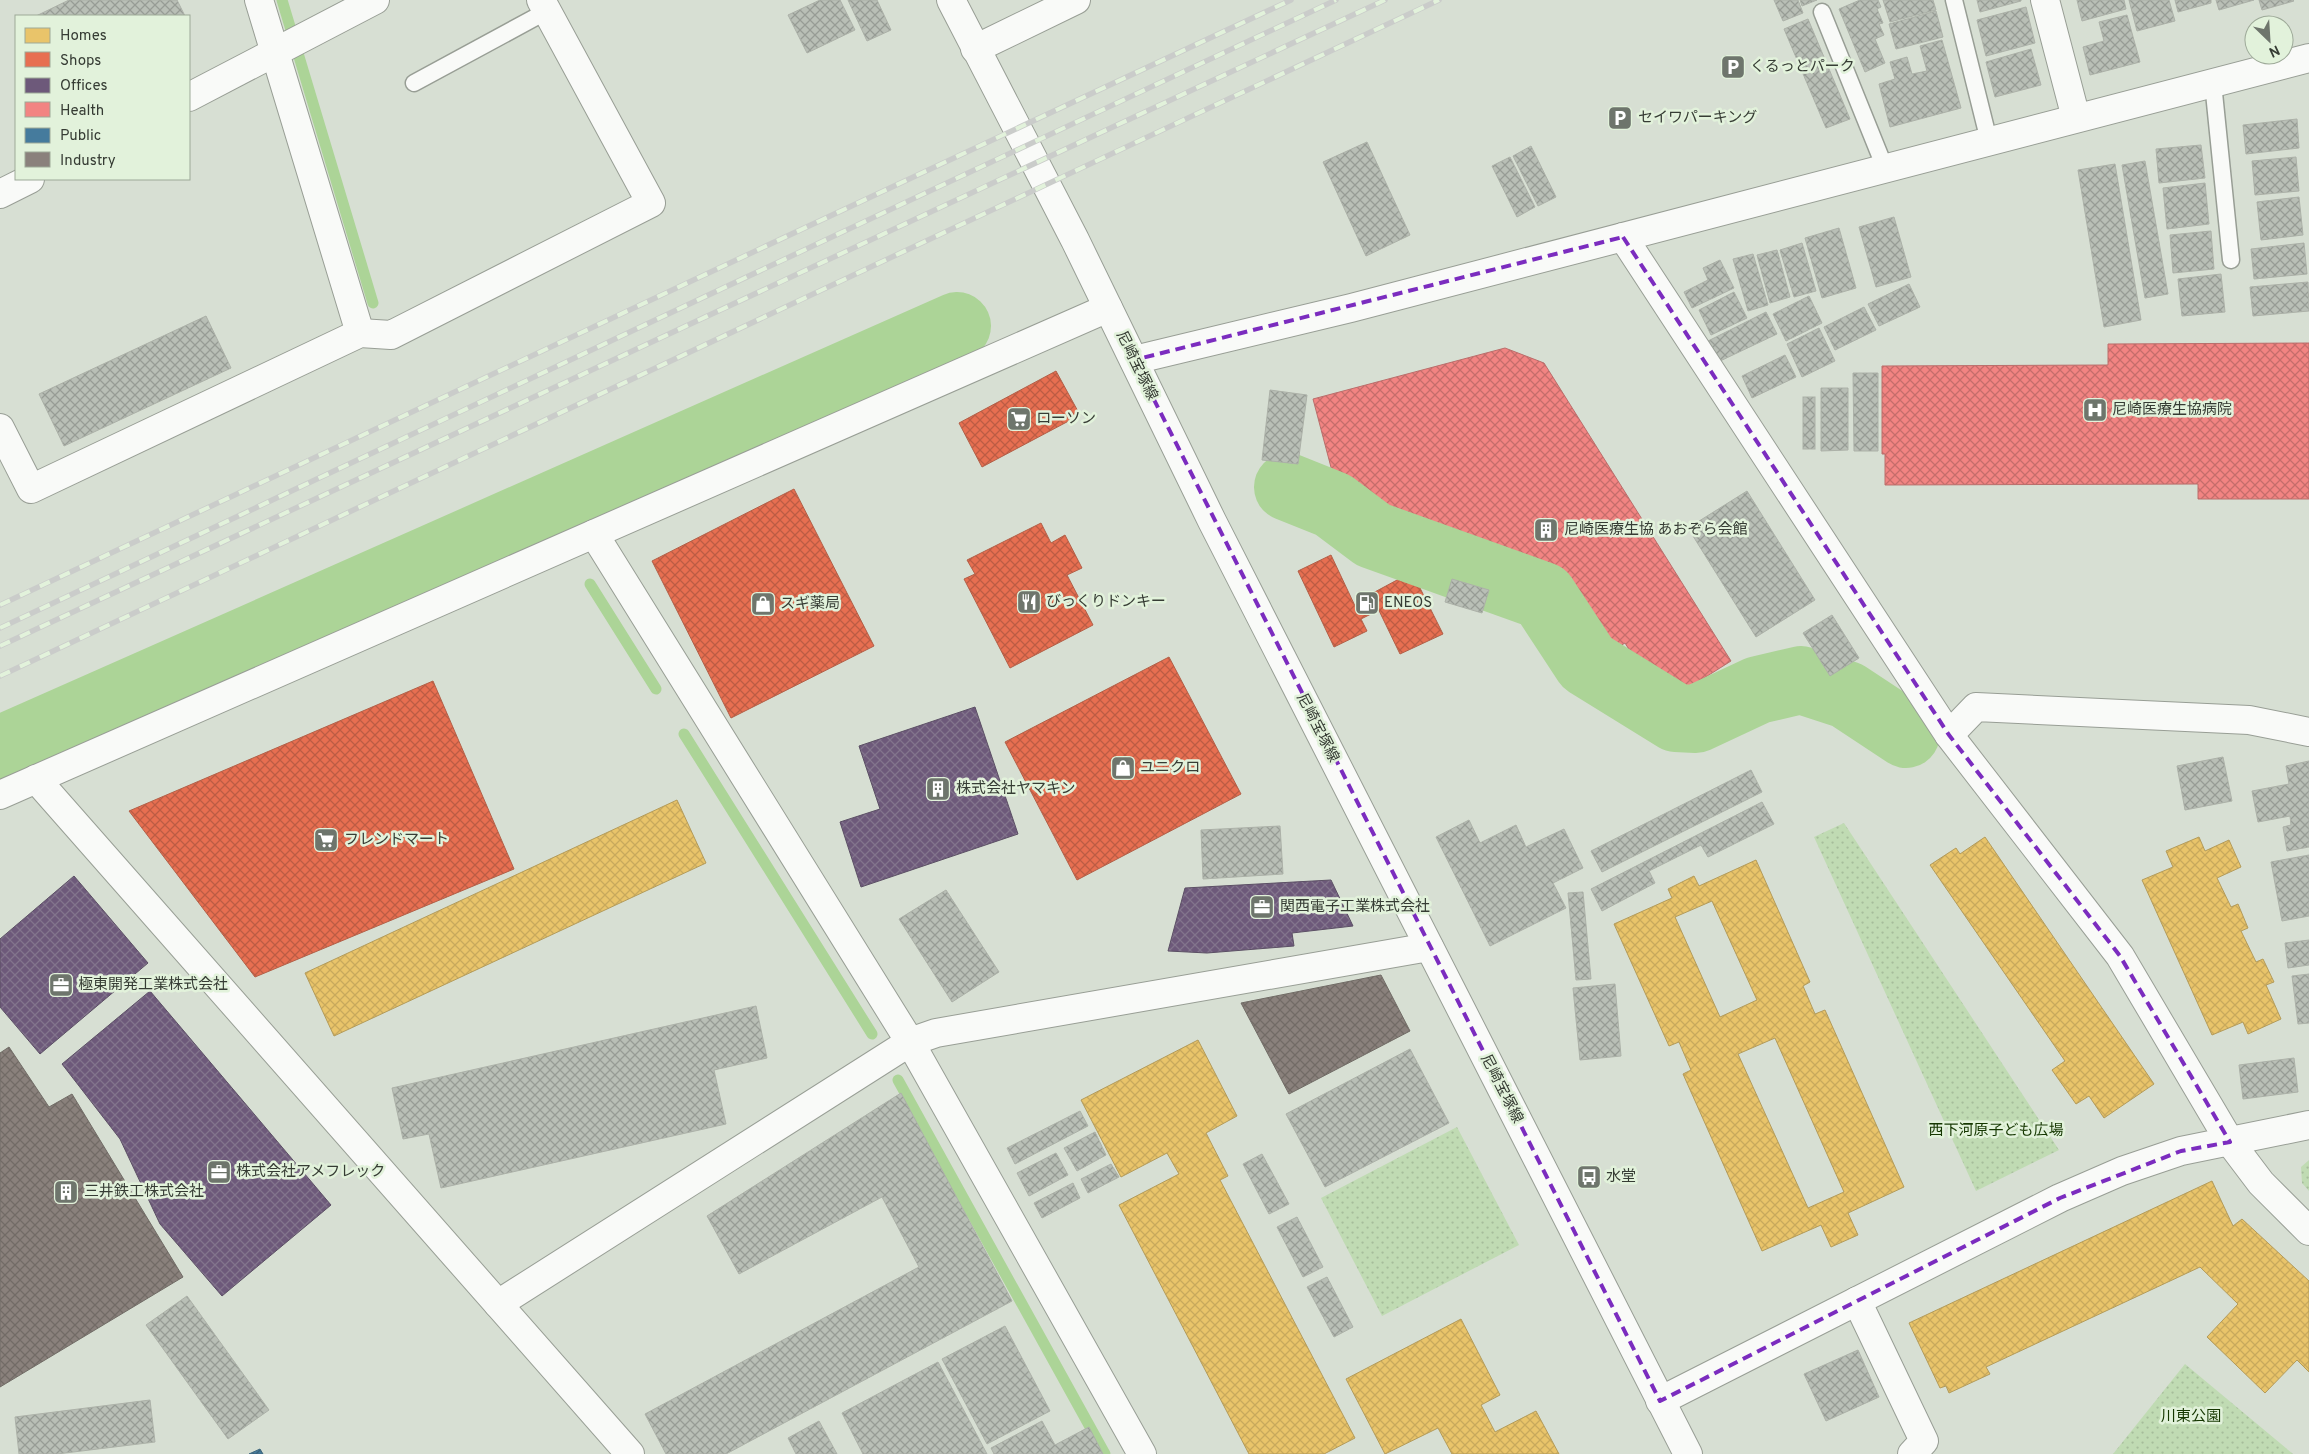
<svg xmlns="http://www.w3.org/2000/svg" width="2309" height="1454" font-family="Overpass,'Noto Sans JP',sans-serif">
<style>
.park{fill:url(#park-dots)}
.homes{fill:url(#homes-cross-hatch);stroke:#b39b5a;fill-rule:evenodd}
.shops{fill:url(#shops-cross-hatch);stroke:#b26048}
.offices{fill:url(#offices-cross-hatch);stroke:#5c5065}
.health{fill:url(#health-cross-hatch);stroke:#ba6e6b}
.public{fill:url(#public-cross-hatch);stroke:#40687e}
.industry{fill:url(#industry-cross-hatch);stroke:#716c66}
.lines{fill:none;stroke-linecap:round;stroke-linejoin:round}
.stream{stroke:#acd497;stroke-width:11}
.river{stroke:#acd497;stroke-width:68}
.building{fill:url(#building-cross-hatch);stroke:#acb1a8}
.lane-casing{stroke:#989e95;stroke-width:19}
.street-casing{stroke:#989e95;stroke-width:30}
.secondary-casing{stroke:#989e95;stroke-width:30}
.primary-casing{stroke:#989e95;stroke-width:30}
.lane{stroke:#f9faf8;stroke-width:16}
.street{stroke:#f9faf8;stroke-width:28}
.secondary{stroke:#f9faf8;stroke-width:28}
.primary{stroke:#f9faf8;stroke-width:28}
.rail-casing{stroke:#caccca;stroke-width:5.5}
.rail{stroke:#e2f2db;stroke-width:4;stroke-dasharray:11;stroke-linecap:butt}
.marked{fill:none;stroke:#7b2cbf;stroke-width:4;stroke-dasharray:10 6;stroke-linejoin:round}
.labels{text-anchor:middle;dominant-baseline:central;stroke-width:5;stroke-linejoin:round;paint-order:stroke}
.poi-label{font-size:15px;fill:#363c34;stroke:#e2f2db;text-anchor:start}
.street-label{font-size:15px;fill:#363c34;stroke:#e2f2db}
.park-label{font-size:15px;fill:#153700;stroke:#e2f2db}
</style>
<defs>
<pattern id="park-dots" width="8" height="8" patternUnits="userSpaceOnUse" patternTransform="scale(1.25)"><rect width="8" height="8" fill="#c0dbb3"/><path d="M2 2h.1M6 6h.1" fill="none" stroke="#a6bd9b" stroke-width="1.8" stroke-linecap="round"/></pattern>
<pattern id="homes-cross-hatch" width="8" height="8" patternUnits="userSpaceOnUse" patternTransform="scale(1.25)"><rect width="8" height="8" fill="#e9c46a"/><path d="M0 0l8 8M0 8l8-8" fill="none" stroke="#c8a95c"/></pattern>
<pattern id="shops-cross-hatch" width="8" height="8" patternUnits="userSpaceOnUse" patternTransform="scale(1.25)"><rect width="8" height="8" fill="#e76f51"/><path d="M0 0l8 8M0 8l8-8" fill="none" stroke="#bc5c44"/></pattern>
<pattern id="offices-cross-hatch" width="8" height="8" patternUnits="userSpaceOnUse" patternTransform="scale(1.25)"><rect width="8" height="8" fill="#6d597a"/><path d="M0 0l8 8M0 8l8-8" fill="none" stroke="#82748c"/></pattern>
<pattern id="health-cross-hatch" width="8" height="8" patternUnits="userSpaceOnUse" patternTransform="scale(1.25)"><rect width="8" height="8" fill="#f28482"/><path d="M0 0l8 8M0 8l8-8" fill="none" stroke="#c56d6b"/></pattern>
<pattern id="public-cross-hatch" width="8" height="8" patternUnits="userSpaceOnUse" patternTransform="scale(1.25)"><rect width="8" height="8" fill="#457b9d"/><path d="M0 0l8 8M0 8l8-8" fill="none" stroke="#38617a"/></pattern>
<pattern id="industry-cross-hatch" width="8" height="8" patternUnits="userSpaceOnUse" patternTransform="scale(1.25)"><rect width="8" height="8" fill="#8a817c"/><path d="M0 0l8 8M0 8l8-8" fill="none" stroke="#726b66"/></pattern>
<pattern id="building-cross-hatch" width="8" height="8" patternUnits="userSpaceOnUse" patternTransform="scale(1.25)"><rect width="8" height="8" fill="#b9bfb6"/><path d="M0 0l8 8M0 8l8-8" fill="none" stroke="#979c95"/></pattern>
</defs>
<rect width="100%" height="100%" fill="#d7dfd3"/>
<g class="park">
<polygon points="1844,823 2059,1150 1976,1191 1814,837"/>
<polygon points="1457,1127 1519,1245 1382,1316 1321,1198"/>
<polygon points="2309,1160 2309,1191 2302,1183 2301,1167"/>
<polygon points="2185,1364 2293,1454 2113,1454"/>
</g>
<g class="homes">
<polygon points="677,800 706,863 334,1036 305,973"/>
<polygon points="1985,837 2154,1084 2104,1118 2089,1096 2076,1104 2052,1070 2065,1061 1930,865 1956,848 1960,854"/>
<polygon points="2199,837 2205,851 2229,840 2241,867 2217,878 2231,907 2238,904 2248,928 2241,931 2256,962 2263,959 2274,982 2266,985 2281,1019 2248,1034 2243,1022 2212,1035 2142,880 2173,867 2166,851"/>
<path d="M1756 860 1810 982 1803 986 1815 1014 1825 1010 1904 1187 1848 1213 1858 1235 1831 1247 1821 1225 1762 1251 1683 1074 1691 1070 1679 1042 1669 1046 1614 924 1672 898 1668 889 1694 876 1699 886ZM1712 901 1757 1000 1720 1017 1675 917ZM1775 1038 1844 1192 1808 1208 1738 1054Z"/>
<polygon points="1198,1040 1237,1116 1206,1133 1228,1176 1220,1180 1355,1438 1324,1454 1249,1454 1119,1205 1179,1174 1167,1153 1121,1177 1081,1100"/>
<polygon points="2212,1181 2233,1226 2242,1219 2309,1281 2309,1372 2297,1360 2265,1393 2207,1337 2238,1304 2200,1267 1986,1367 1990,1374 1949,1393 1946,1386 1940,1388 1909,1323"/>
<polygon points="1461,1319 1500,1395 1481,1405 1495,1432 1536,1411 1559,1454 1452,1454 1438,1428 1385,1454 1346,1379"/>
</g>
<g class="shops">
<polygon points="1056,371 1080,415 982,467 959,423"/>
<polygon points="794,489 874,646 731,718 652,561"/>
<polygon points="1041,523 1051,543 1065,535 1082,568 1067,575 1093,625 1010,668 964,579 975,574 967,560"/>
<polygon points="1331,555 1356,608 1373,599 1379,610 1361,619 1367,631 1334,647 1298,571"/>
<polygon points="1412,572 1443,634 1400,654 1371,594"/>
<polygon points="1169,657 1241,794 1077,880 1005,742"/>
<polygon points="433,681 514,869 255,977 129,811"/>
</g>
<g class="offices">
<polygon points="975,707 1018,834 861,887 840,822 880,809 859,746"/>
<polygon points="74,876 148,963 40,1054 0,1007 0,939"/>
<polygon points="1331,880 1353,926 1292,933 1294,946 1207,953 1168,951 1185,888"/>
<polygon points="150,991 331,1205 222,1296 160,1224 120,1139 62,1064"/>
</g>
<g class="health">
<polygon points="2309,343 2309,499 2198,499 2198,484 1885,485 1885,454 1882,454 1882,366 2108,365 2108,344"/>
<polygon points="1505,348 1544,363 1731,661 1663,704 1625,643 1610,652 1575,597 1569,600 1549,570 1337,490 1313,399"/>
</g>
<polygon class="public" points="260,1449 263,1454 249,1454"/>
<g class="industry">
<polygon points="1381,975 1410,1031 1289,1094 1241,1003"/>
<polygon points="9,1047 49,1107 72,1094 183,1277 0,1387 0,1053"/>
</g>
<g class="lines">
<g class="stream">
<polyline points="282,0 373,303"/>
<polyline points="590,584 656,689"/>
<polyline points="684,734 872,1034"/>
<polyline points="898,1080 1105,1454"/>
</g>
<g class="river">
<polyline points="1288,487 1333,505 1373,535 1543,596 1587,663 1676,718 1696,719 1758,690 1801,680 1847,695 1906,734"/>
<polyline points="0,750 957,326"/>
</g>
</g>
<g class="building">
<polygon points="69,0 177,0 185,16 36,16"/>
<polygon points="820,0 840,0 855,30 807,53 788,15"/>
<polygon points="848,0 877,0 891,30 867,41"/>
<polygon points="1774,0 1798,0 1803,13 1783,21"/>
<polygon points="1800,0 1817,0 1802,6"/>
<polygon points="1860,0 1878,0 1881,7 1877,9 1883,23 1879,24 1884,35 1875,39 1885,63 1865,72 1839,9"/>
<polygon points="1883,0 1933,0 1936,10 1890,22"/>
<polygon points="1977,0 2021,0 2021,1 1980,12"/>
<polygon points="2077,0 2124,0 2126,9 2082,21"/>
<polygon points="2129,0 2169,0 2175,21 2137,31"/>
<polygon points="2175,0 2211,0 2211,3 2178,12"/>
<polygon points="2216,0 2254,0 2219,10"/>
<polygon points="2259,0 2293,0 2294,1 2262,10"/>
<polygon points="2026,7 2035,43 1986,56 1977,20"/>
<polygon points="1936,11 1943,37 1896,49 1889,24"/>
<polygon points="2127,15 2140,62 2090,75 2083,47 2104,41 2099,22"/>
<polygon points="1808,19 1850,119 1826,128 1784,29"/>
<polygon points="1942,40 1961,108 1890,127 1879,84 1895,79 1890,62 1907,57 1912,74 1927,71 1920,46"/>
<polygon points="2031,49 2041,85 1995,97 1986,62"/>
<polygon points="2297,119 2299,148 2246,154 2243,125"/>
<polygon points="1367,142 1410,235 1366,256 1323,162"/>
<polygon points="2201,145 2205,178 2159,183 2156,149"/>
<polygon points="1531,146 1556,197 1538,206 1513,156"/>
<polygon points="1510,157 1535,207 1517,217 1492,166"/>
<polygon points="2296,157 2299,191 2255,195 2252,161"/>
<polygon points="2145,161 2168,294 2145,298 2122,165"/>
<polygon points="2115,164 2141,320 2104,327 2078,170"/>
<polygon points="2205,183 2209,224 2167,229 2163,188"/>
<polygon points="2299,197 2303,235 2261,240 2257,202"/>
<polygon points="1894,217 1911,277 1876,287 1859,227"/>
<polygon points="1839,228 1856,288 1822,298 1805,238"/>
<polygon points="2211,231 2214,269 2173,273 2170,235"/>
<polygon points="1802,243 1816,291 1794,297 1780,250"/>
<polygon points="2304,243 2307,274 2254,279 2251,249"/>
<polygon points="1777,250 1790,297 1770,303 1757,255"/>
<polygon points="1753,254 1768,305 1748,311 1733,259"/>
<polygon points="1720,260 1734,288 1692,308 1684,292 1708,280 1703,268"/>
<polygon points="2221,274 2225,312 2182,316 2178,279"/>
<polygon points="2308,282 2309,311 2253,316 2250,287"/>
<polygon points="1909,284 1920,307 1879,326 1868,304"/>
<polygon points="1734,292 1747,318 1711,335 1699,310"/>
<polygon points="1809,296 1822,323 1786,341 1773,314"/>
<polygon points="1864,307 1876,330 1835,350 1824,327"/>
<polygon points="1766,312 1777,334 1718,362 1708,341"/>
<polygon points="206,316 231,368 64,446 39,394"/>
<polygon points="1819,328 1835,361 1802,377 1787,344"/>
<polygon points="1785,355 1796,377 1752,398 1742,376"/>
<polygon points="1853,373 1878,373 1878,451 1854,451"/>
<polygon points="1821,388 1848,388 1848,450 1821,451"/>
<polygon points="1270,390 1307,395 1298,464 1262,460"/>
<rect x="1803" y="397" width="12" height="52"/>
<polygon points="1747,491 1815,600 1756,637 1688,528"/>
<polygon points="1452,579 1489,590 1482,613 1445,602"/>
<polygon points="1832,615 1859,658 1830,676 1803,633"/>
<polygon points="2223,757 2232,801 2185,810 2177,766"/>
<polygon points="2309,761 2309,847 2287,851 2283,827 2291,825 2290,816 2258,822 2252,791 2289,784 2286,766"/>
<polygon points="1751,770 1762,792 1602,872 1591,851"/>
<polygon points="1762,802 1774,824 1708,857 1701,845 1649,871 1655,883 1602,911 1591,889"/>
<polygon points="1469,820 1480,843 1516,825 1526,847 1564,829 1583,868 1553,883 1566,908 1490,946 1436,837"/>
<polygon points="1280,826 1283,874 1203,879 1201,830"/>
<polygon points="2309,855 2309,916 2282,921 2271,862"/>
<polygon points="946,890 999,972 952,1002 899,919"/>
<polygon points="1583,892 1591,979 1576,980 1568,893"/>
<polygon points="2309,940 2309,965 2288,968 2285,943"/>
<polygon points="2309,974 2309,1023 2298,1024 2292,976"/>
<polygon points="1615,984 1621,1056 1580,1060 1573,988"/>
<polygon points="756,1006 767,1058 714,1070 726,1124 441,1188 429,1134 403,1139 392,1088"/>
<polygon points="1410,1049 1449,1123 1325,1187 1286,1114"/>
<polygon points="2294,1058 2298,1092 2243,1099 2239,1065"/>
<polygon points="901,1093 1012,1301 726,1454 666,1454 645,1414 919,1267 882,1197 739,1274 707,1216"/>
<polygon points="1080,1111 1088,1126 1015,1164 1007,1148"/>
<polygon points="1095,1132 1106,1155 1077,1171 1064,1148"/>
<polygon points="1056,1153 1068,1175 1029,1196 1017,1173"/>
<polygon points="1262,1154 1289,1204 1269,1214 1243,1164"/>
<polygon points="1111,1164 1119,1177 1088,1193 1081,1179"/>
<polygon points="1073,1183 1080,1198 1042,1218 1034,1203"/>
<polygon points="1297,1217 1323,1267 1303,1277 1277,1227"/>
<polygon points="1327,1277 1353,1327 1334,1337 1307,1287"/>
<polygon points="187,1296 269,1410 228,1439 146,1325"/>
<polygon points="1005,1326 1050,1411 987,1444 942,1359"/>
<polygon points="1858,1350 1879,1397 1826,1421 1804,1374"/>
<polygon points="938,1362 987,1454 863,1454 842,1413"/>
<polygon points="150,1400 155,1442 57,1454 19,1454 15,1417"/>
<polygon points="819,1421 837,1454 796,1454 788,1438"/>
<polygon points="1042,1421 1055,1445 1089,1427 1103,1454 994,1454 991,1448"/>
</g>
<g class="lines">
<defs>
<g id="lane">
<polyline points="1954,0 1989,141"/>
<polyline points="1822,12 1885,168"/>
<polyline points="414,83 547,11"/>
<polyline points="2213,83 2231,260"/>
</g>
<g id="street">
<polyline points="259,0 360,333"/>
<polyline points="2045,0 2076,118"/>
<polyline points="975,49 1076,0"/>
<polyline points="189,97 375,0"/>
<polyline points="0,194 30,179"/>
<polyline points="1623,237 1949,735 2120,956 2230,1142 2261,1183 2309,1231"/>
<polyline points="0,428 31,489 360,333 391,335 651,203 541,0"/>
<polyline points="594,534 910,1042 1142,1454"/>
<polyline points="1949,735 1976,707 2249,720 2309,732"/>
<polyline points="36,779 630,1454"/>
<polyline points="1857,1301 1924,1441 1912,1454"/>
<polyline points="498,1304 910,1042 936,1033 1429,947"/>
<polyline points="1660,1401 2060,1198 2122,1171 2181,1151 2309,1125"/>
</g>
<g id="secondary">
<polyline points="1134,360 1351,308 2309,58"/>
<polyline points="0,795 1108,308"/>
</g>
<polyline id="primary" points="951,0 1075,240 1212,521 1688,1454"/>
</defs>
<use href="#lane" class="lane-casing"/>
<use href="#street" class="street-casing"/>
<use href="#secondary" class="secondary-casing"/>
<use href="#primary" class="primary-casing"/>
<use href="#lane" class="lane"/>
<use href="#street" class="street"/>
<use href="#secondary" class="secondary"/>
<use href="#primary" class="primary"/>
<defs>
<g id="rail">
<polyline points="0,605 1291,0"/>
<polyline points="0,628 1336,0"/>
<polyline points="0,646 1385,0"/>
<polyline points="0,676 1439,0"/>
</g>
</defs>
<use href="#rail" class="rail-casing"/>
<use href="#rail" class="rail"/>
</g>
<path class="marked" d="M1623 237 1949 735 2120 956 2230 1142 2181 1151 2060 1198 1660 1401 1134 360Z"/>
<defs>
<symbol id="parking-square" viewBox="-11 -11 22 22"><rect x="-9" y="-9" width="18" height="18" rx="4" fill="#6e756c" stroke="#e2f2db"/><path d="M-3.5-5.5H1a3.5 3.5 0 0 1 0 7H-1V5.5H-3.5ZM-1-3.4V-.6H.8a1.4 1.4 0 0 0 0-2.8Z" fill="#fff"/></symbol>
<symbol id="hospital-square" viewBox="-11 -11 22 22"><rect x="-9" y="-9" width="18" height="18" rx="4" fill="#6e756c" stroke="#e2f2db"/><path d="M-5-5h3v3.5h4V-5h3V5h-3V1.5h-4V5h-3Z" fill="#fff"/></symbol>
<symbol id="supermarket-square" viewBox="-11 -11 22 22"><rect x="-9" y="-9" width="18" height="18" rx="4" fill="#6e756c" stroke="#e2f2db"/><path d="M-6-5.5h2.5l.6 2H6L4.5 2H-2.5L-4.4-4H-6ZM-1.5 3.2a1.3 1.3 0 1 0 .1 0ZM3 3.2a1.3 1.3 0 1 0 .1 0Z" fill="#fff"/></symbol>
<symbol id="building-square" viewBox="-11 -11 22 22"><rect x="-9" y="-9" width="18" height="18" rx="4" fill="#6e756c" stroke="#e2f2db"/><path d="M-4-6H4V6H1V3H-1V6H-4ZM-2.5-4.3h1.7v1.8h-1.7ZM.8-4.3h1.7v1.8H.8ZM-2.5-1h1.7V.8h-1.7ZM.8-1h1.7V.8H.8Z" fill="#fff"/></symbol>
<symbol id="restaurant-square" viewBox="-11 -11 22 22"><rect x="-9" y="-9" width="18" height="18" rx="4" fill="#6e756c" stroke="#e2f2db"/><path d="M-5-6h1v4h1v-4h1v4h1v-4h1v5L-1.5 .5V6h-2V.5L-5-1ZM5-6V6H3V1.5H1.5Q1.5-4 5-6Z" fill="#fff"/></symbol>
<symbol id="fuel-square" viewBox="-11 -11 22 22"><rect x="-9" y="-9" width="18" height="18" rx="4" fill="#6e756c" stroke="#e2f2db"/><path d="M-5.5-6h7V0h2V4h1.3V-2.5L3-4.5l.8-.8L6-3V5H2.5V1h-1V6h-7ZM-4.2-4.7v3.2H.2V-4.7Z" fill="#fff"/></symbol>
<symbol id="shop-square" viewBox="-11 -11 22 22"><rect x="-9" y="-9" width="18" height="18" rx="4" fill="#6e756c" stroke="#e2f2db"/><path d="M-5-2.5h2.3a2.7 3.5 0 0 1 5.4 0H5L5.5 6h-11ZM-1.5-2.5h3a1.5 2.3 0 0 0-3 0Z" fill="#fff"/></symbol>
<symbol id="office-square" viewBox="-11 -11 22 22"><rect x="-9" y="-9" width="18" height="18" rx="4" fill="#6e756c" stroke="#e2f2db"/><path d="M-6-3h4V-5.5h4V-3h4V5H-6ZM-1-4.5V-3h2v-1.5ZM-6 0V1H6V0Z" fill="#fff"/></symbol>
<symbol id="bus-square" viewBox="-11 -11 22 22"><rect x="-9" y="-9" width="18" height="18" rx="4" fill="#6e756c" stroke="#e2f2db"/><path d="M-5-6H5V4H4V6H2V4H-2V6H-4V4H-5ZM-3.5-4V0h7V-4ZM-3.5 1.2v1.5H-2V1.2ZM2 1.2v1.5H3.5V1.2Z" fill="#fff"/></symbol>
</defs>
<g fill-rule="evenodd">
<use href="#parking-square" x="1719" y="53" width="28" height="28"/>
<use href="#parking-square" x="1606" y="104" width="28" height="28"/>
<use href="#hospital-square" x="2081" y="396" width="28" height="28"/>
<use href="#supermarket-square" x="1005" y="405" width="28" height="28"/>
<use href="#building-square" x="1532" y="516" width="28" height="28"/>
<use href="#restaurant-square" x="1015" y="588" width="28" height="28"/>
<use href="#fuel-square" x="1353" y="589" width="28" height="28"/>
<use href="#shop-square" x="749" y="590" width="28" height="28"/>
<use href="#shop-square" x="1109" y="754" width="28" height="28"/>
<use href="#building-square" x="924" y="775" width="28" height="28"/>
<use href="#supermarket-square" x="312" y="826" width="28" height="28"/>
<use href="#office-square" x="1248" y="893" width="28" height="28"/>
<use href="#office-square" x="47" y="971" width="28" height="28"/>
<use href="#office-square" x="205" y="1158" width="28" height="28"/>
<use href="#bus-square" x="1575" y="1163" width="28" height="28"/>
<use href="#building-square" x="52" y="1178" width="28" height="28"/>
</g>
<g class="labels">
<g class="poi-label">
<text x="1750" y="67">くるっとパーク</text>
<text x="1638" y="118">セイワパーキング</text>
<text x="2112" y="410">尼崎医療生協病院</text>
<text x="1036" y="419">ローソン</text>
<text x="1564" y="530">尼崎医療生協 あおぞら会館</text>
<text x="1046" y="602">びっくりドンキー</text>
<text x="1384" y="603">ENEOS</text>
<text x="780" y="604">スギ薬局</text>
<text x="1140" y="768">ユニクロ</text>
<text x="956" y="789">株式会社ヤマキン</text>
<text x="344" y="840">フレンドマート</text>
<text x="1280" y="907">関西電子工業株式会社</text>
<text x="78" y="985">極東開発工業株式会社</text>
<text x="236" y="1172">株式会社アメフレック</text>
<text x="1606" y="1177">水堂</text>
<text x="84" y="1192">三井鉄工株式会社</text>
</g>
<g class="street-label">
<text transform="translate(1136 366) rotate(64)">尼崎宝塚線</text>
<text transform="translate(1317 728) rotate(63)">尼崎宝塚線</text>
<text transform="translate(1501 1089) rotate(63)">尼崎宝塚線</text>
</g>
<g class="park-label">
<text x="1996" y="1131">西下河原子ども広場</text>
<text x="2191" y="1417">川東公園</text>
</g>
</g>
<rect x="15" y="15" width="175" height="165" fill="#e2f2db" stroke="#9da998"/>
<rect x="25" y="28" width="25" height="15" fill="#e9c46a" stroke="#9da998"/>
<text x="60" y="40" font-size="15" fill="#363c34">Homes</text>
<rect x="25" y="52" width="25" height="15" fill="#e76f51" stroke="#9da998"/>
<text x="60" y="65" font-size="15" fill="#363c34">Shops</text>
<rect x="25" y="78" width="25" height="15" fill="#6d597a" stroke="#9da998"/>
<text x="60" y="90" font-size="15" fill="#363c34">Offices</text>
<rect x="25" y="102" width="25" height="15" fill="#f28482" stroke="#9da998"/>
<text x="60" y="115" font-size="15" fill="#363c34">Health</text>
<rect x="25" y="128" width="25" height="15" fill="#457b9d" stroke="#9da998"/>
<text x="60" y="140" font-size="15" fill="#363c34">Public</text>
<rect x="25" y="152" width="25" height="15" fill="#8a817c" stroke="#9da998"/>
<text x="60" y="165" font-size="15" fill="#363c34">Industry</text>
<g transform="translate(2269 40) rotate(155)"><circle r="24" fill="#e2f2db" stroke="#9da998"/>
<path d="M0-4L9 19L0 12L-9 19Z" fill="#6e756c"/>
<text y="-8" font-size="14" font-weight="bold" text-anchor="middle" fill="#363c34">N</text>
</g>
</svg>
